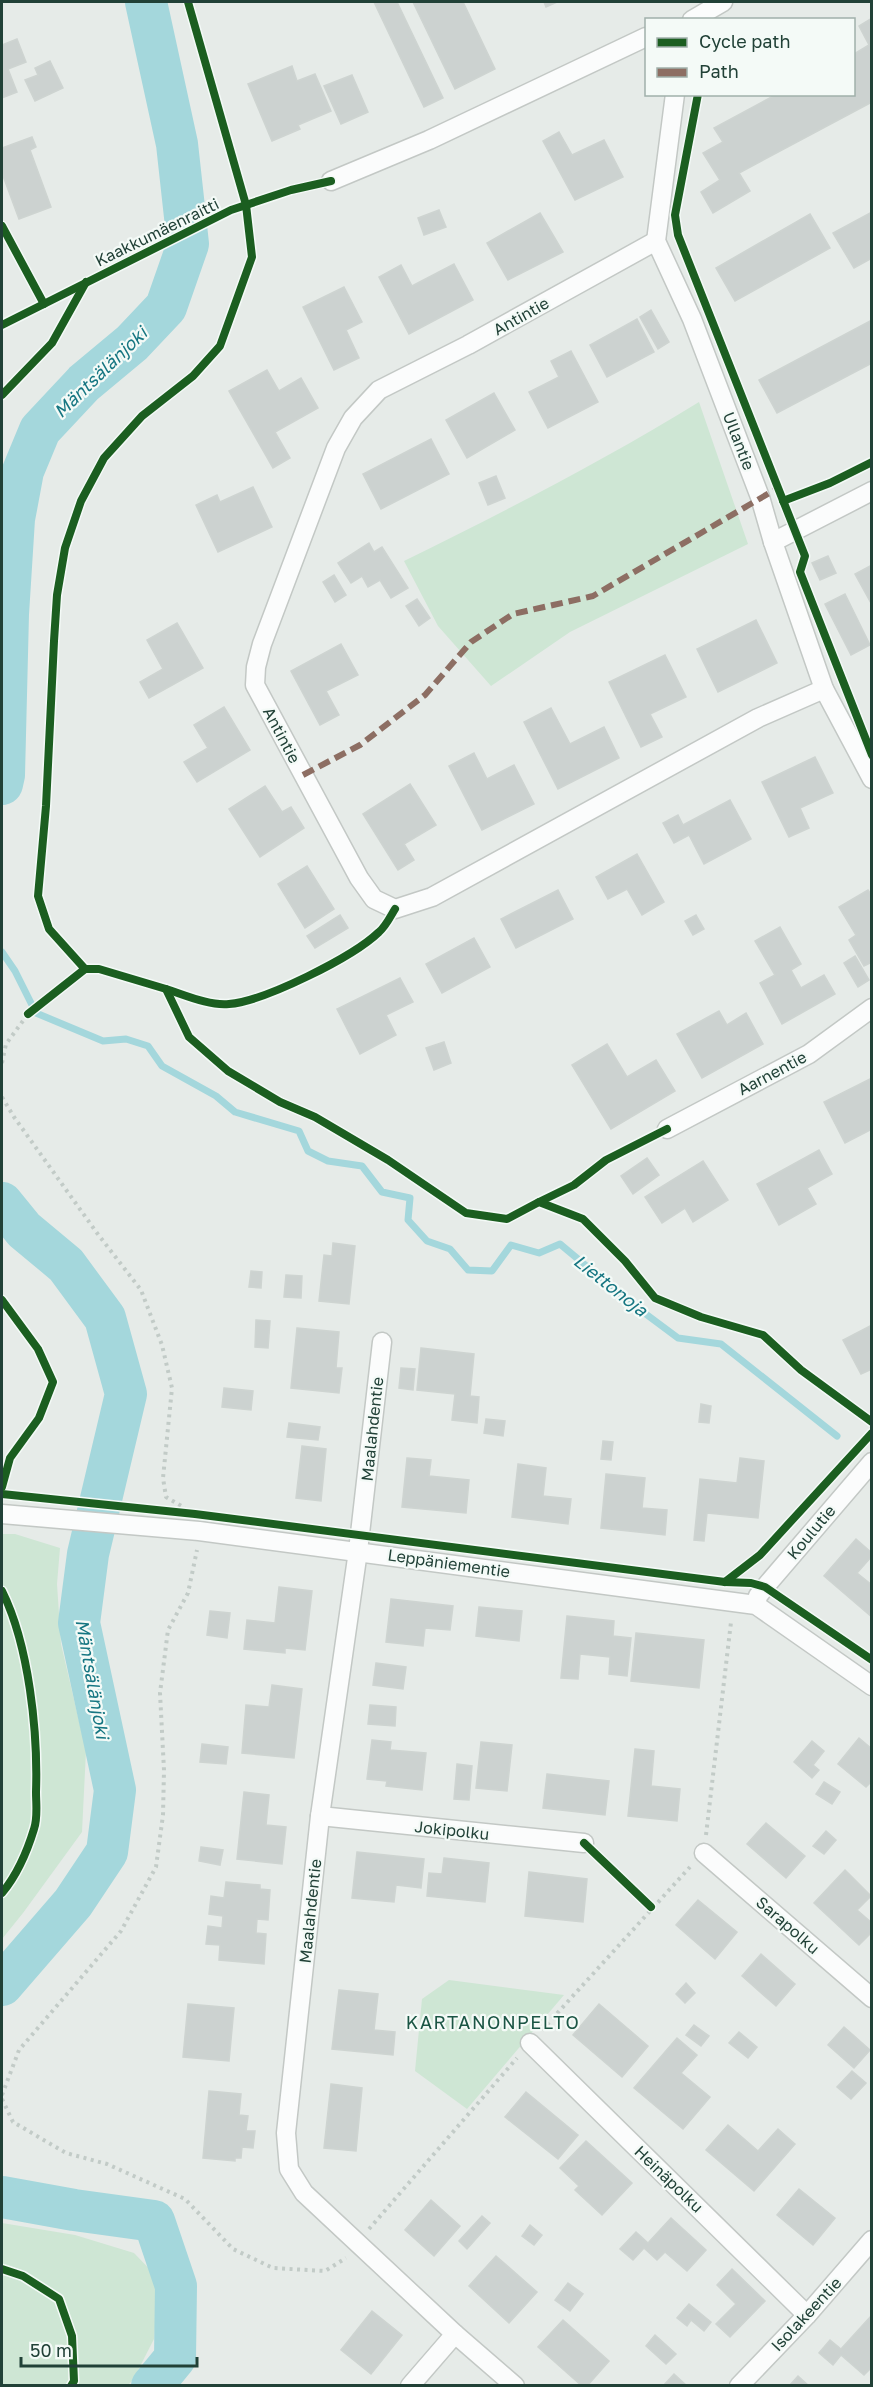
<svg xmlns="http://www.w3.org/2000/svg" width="873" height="2387" font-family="'Golos Text',sans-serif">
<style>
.green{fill:#cee6d4}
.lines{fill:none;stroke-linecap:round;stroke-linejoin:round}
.stream{stroke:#a4d7dc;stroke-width:7}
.river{stroke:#a4d7dc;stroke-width:42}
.building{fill:#ccd2d0;stroke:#ced4d1;stroke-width:1.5}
.minor-casing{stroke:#c3c8c5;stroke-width:21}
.path{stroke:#c2cbc7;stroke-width:4;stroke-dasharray:3 4.5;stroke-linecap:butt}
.minor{stroke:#fbfcfc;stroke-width:18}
.quiet{stroke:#8d6e63;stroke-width:6;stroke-dasharray:12 6;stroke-linecap:butt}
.cycleway-casing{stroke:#f4faf7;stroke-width:11}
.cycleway{stroke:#1b5e20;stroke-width:8}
.labels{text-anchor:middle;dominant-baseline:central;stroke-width:4.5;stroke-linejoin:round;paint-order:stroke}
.street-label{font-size:16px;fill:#214137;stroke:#f4faf7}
.water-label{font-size:18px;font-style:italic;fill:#167682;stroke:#f4faf7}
.neighbourhood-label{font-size:18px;letter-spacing:1.5px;fill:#1b5544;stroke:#f4faf7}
</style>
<rect width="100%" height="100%" fill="#e6ebe8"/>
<g class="green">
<path d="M699 402 748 544 570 632 491 686 438 626 404 561C504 512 603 461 699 402Z"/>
<polygon points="2,1534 15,1534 60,1548 57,1584 61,1644 86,1751 82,1832 23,1913 2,1939"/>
<polygon points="449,1980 564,1995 467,2109 415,2071 422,1999"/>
<polygon points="2,2223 75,2235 134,2253 159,2279 154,2339 133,2380 128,2385 2,2385"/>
</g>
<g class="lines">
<polyline class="stream" points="2,952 15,971 36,1013 103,1041 126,1039 148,1046 162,1066 216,1096 235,1112 299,1131 308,1151 328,1161 362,1166 382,1192 410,1198 408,1220 427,1241 450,1249 468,1270 492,1271 511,1245 539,1253 560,1244 627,1300 678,1338 721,1344 837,1436"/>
<g class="river">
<polyline points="2,784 4,775 8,614 14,519 23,471 40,430 84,383 132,343 166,307 188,244 177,144 146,2"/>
<polyline points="2,1203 24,1230 66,1265 105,1318 126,1394 88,1554 79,1623 115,1790 107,1852 73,1903 2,1985"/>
<polyline points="2,2197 74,2210 154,2221 176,2286 175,2358 152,2386"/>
</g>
</g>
<g class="building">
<polygon points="374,2 397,2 443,98 424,107"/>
<polygon points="413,2 463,2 495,69 455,89"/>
<polygon points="544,2 557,2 546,7"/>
<polygon points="872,18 872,102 739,173 750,191 713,213 701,192 720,180 703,153 723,142 714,128 777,94 854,94 854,54 869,45 859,26"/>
<polygon points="17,39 26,62 8,69 17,92 2,98 2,45"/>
<polygon points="50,61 63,88 35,101 25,80 38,75 35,68"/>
<polygon points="292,66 297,81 315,74 331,111 298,125 300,129 272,141 248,84"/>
<polygon points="352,75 368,112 341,124 324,86"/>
<polygon points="559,132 572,155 604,140 623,177 575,200 543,141"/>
<polygon points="32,137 36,147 30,150 51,207 19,219 2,173 2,148"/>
<polygon points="439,210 446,227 424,235 418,218"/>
<polygon points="872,212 872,258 854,268 833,233"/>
<polygon points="540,213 563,252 508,280 487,243"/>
<polygon points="810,214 830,248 735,301 716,268"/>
<polygon points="454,264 473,300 409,334 379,277 401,265 412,286"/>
<polygon points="344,287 362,322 346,330 359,358 334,370 303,307"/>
<polygon points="651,310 669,342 658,349 640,317"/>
<polygon points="637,319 654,352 607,377 590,345"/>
<polygon points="872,320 872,363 777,413 759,380"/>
<polygon points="571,351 598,402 548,428 529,392 559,377 551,361"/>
<polygon points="267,370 279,391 301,378 318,408 275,432 290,458 273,468 229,391"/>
<polygon points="494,393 515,430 467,458 446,420"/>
<polygon points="431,439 449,474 381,509 363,474"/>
<polygon points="496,476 505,498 488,505 479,483"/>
<polygon points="253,487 272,527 218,552 196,505 217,495 220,502"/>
<polygon points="369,543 374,552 382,547 408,588 391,598 380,580 368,587 362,576 351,583 338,563"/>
<polygon points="828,556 836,573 820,580 812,563"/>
<polygon points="872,565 872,605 855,574"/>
<polygon points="334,575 346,595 335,602 323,582"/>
<polygon points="845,594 870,645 851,655 825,604"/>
<polygon points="417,599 430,618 419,626 406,606"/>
<polygon points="756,620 777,663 718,692 697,649"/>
<polygon points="177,623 203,668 149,698 140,682 163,669 147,640"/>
<polygon points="341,644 358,675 326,691 339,715 320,725 291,671"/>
<polygon points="665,655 686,697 650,714 662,737 641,747 609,682"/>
<polygon points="224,707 250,750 197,782 184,762 208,748 194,725"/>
<polygon points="551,708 570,744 604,727 619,758 558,789 524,722"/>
<polygon points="474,753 487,779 514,765 534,804 482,830 449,766"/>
<polygon points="815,757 833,793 800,808 809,828 789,837 762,782"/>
<polygon points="410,784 436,825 404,844 414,860 398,870 363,814"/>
<polygon points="265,786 282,812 291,807 304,828 260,857 229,809"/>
<polygon points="730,800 751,839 704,864 689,835 674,843 663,823 678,815 683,825"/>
<polygon points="637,854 664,902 642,915 627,889 608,899 596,877"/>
<polygon points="307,866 334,909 305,928 278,884"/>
<polygon points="558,890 573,919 516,948 501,919"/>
<polygon points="868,890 872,896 872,962 864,966 849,940 856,935 839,907"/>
<polygon points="340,915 348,928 315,948 307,936"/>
<polygon points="696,915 704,929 693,935 685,921"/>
<polygon points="780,927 801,964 791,970 801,988 824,975 835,994 782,1024 760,983 775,975 755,941"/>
<polygon points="474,938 490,967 442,993 426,964"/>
<polygon points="855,956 869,980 858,987 844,963"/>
<polygon points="400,978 413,1002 386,1015 396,1035 360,1054 337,1009"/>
<polygon points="719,1011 727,1025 746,1013 763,1044 702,1078 677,1034"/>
<polygon points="444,1042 451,1063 434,1070 426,1048"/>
<polygon points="607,1044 627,1077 656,1060 675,1091 611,1129 572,1065"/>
<polygon points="872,1078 872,1129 845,1143 824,1102"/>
<polygon points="819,1150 832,1174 807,1188 816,1204 779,1225 757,1184"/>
<polygon points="647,1158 659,1175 633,1194 621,1176"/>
<polygon points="703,1161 728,1200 693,1222 685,1208 662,1223 645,1197"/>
<polygon points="333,1243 355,1246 349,1304 319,1301 324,1255 332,1256"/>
<polygon points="251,1271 262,1272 261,1288 249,1287"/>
<polygon points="286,1275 302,1276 301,1298 284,1297"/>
<polygon points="256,1320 270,1321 268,1348 255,1347"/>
<polygon points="872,1325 872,1369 861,1374 843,1340"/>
<polygon points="297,1328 339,1332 336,1368 342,1368 339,1393 291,1388"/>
<polygon points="421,1348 474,1354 470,1396 479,1397 477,1423 452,1420 455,1394 417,1390"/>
<polygon points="401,1368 415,1369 413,1390 399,1388"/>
<polygon points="224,1388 253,1391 251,1410 222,1407"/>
<polygon points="701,1404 711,1406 709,1423 699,1422"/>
<polygon points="486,1419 505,1421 503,1436 484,1433"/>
<polygon points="289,1423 320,1427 318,1440 287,1437"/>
<polygon points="603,1441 613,1442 611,1460 601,1459"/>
<polygon points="302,1446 326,1449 321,1501 296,1498"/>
<polygon points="407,1458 431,1460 429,1476 469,1480 466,1513 402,1507"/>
<polygon points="740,1458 764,1461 758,1518 707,1513 704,1541 694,1540 700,1479 737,1483"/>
<polygon points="518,1464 546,1468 543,1496 571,1499 568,1524 512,1517"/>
<polygon points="606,1474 645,1478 642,1508 667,1510 665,1535 601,1528"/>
<polygon points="856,1539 872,1553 872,1556 857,1573 872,1585 872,1617 824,1576"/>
<polygon points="279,1587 312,1591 305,1650 285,1648 285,1653 244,1649 247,1620 275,1623"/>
<polygon points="391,1599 453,1606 450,1630 425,1628 423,1646 386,1642"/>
<polygon points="479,1607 522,1611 519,1641 476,1636"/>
<polygon points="210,1611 230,1613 227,1638 207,1635"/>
<polygon points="567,1616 614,1621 613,1636 631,1638 627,1676 609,1674 610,1657 580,1654 578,1679 561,1678"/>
<polygon points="636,1633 704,1640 699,1688 631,1681"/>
<polygon points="376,1663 406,1667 403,1689 373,1685"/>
<polygon points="272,1685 302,1689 294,1758 242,1753 246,1705 269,1707"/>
<polygon points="370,1705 396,1707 395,1726 368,1724"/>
<polygon points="859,1738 872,1749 872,1781 866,1787 838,1764"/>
<polygon points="372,1740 391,1742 390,1750 426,1753 422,1790 386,1786 387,1781 367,1779"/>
<polygon points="812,1741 824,1751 813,1765 819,1770 812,1778 794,1762"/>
<polygon points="481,1742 512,1745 507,1791 476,1788"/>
<polygon points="202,1744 228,1747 226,1764 200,1762"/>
<polygon points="635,1749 654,1751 651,1786 680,1789 677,1821 628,1816"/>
<polygon points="457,1764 472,1766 469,1800 454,1799"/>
<polygon points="547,1774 609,1781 605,1815 543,1808"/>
<polygon points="824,1782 840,1792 832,1804 816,1794"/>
<polygon points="244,1792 269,1795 266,1825 286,1827 282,1864 237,1859"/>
<polygon points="766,1823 805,1856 786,1878 747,1844"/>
<polygon points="826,1831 836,1840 824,1854 813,1846"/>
<polygon points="201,1847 223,1850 220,1865 199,1861"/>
<polygon points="357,1852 424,1859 421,1888 396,1885 394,1902 352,1898"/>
<polygon points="444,1858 489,1863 485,1902 427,1896 429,1873 442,1874"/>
<polygon points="845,1870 871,1896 857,1910 872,1923 872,1932 859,1945 814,1903"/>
<polygon points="529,1872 587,1879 583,1922 525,1916"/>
<polygon points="226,1882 260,1885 260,1889 270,1890 268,1920 257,1919 256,1933 266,1934 264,1964 219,1960 220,1945 206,1944 208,1926 222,1928 223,1916 209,1914 211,1896 224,1898"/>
<polygon points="698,1900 737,1932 715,1959 676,1925"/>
<polygon points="761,1954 795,1984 776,2006 742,1976"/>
<polygon points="686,1983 695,1993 685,2003 676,1994"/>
<polygon points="339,1990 378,1994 374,2030 395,2032 393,2055 332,2049"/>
<polygon points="188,2004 234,2008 229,2061 183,2057"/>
<polygon points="599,2004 648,2046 622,2077 573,2035"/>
<polygon points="694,2025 709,2036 701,2046 686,2035"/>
<polygon points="844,2027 870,2050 854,2068 828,2045"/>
<polygon points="739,2032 757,2047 748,2058 729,2043"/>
<polygon points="677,2038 697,2055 681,2073 710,2097 683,2129 634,2088"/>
<polygon points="852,2071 866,2083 851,2099 837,2087"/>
<polygon points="331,2084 362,2088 356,2151 324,2148"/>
<polygon points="209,2091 241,2094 239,2115 248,2116 246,2131 255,2131 253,2148 242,2147 241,2158 235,2158 235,2161 203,2158"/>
<polygon points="526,2092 578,2135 558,2159 505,2117"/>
<polygon points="728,2125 758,2151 778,2129 795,2144 754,2191 706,2150"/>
<polygon points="586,2141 632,2183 602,2215 575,2190 579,2186 560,2168"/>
<polygon points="799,2189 835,2218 813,2245 777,2215"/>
<polygon points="431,2200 460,2226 434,2256 405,2230"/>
<polygon points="482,2216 490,2223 467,2249 459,2241"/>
<polygon points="671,2218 706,2250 687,2271 665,2252 657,2260 644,2248 633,2260 620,2249 636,2232 648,2243"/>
<polygon points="530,2225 542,2235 534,2245 522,2236"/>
<polygon points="496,2256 537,2292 509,2323 469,2286"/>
<polygon points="732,2269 765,2301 730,2337 716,2324 736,2304 717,2285"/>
<polygon points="568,2283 583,2294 570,2311 555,2300"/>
<polygon points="689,2304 711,2322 704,2331 691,2320 687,2326 677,2318"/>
<polygon points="372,2311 402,2335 371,2374 341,2350"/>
<polygon points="872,2315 872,2367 864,2375 841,2355 833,2365 819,2353 830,2340 841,2349"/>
<polygon points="563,2320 609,2361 587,2386 582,2386 538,2347"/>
<polygon points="655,2335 676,2354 666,2364 646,2346"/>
<polygon points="674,2374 687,2386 663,2386"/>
<polygon points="798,2376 809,2386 789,2386"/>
</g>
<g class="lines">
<defs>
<g id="minor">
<polyline points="692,20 723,2"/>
<polyline points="675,94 656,241 692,319 760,497 773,542 824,689 872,779"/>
<polyline points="331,181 429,140 646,37"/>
<polyline points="656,241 468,345 379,390 353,418 336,448 262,644 256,667 255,685 359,878 374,899 395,909 432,897 758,718 824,689"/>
<polyline points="773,542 872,491"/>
<polyline points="667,1129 809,1054 872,1008"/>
<polyline points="382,1342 358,1551 320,1816 286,2133 289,2169 304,2193 455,2334 515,2386"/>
<polyline points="2,1514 199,1531 756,1605 872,1686"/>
<polyline points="756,1605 758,1596 765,1587 872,1462"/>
<polyline points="320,1816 584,1843"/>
<polyline points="704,1853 872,1998"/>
<polyline points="530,2043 807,2315"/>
<polyline points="410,2386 455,2334"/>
<polyline points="739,2386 807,2315 872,2240"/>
</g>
</defs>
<use href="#minor" class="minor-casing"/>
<g class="path">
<polyline points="2,1063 6,1044 28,1014"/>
<polyline points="2,1097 14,1117 97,1233 141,1290 162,1345 172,1388 163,1478 166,1497 185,1508"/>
<polyline points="706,1835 731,1622"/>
<polyline points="542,2030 690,1867"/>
<polyline points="2,2095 19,2050 121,1931 156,1867 163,1815 164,1770 160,1693 168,1630 188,1593 197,1550"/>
<polyline points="2,2099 13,2122 66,2153 107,2164 185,2199 233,2249 273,2268 325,2271 346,2258"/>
<polyline points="369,2229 517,2058"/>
</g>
<use href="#minor" class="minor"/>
<polyline class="quiet" points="303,775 360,745 425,695 471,642 513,614 593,596 778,488"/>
<defs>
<g id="cycleway">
<polyline points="698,94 675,215 678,235 805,556 800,572 872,755"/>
<polyline points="2,226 44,304"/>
<polyline points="2,325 231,210 291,190 331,181"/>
<polyline points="2,395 52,343 86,282"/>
<polyline points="783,501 830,483 872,462"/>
<polyline points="85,969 99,969 166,989 189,1037 228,1071 280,1102 315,1117 388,1160 466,1213 507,1219 539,1202 583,1219 625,1261 655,1298 701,1317 763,1335 801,1370 872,1422"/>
<path d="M166 989C185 995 209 1006 229 1004 265 1001 353 957 379 932 386 926 390 917 395 909"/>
<polyline points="28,1014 85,969 49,929 38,896 46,806 54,641 57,595 65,548 81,501 104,458 142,416 193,376 220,346 252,257 246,205 188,2"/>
<polyline points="539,1202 574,1185 606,1160 667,1129"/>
<polyline points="2,1300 38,1349 53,1382 39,1418 10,1458 2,1487"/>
<polyline points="2,1494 195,1514 725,1582 751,1583 765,1587 872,1660"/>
<polyline points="725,1582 760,1555 872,1433"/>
<path d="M2 1591C29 1645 38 1732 36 1792 36 1804 38 1818 34 1829 27 1852 17 1875 2 1893"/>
<polyline points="584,1843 651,1907"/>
<polyline points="2,2269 23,2276 59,2299 72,2336 74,2381 71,2386"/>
</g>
</defs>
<use href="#cycleway" class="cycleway-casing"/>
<use href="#cycleway" class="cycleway"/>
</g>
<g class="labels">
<g class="street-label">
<text transform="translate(157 232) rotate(-26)">Kaakkumäenraitti</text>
<text transform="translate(521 316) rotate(-29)">Antintie</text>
<text transform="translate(739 441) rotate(69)">Ullantie</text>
<text transform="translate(282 735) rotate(62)">Antintie</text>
<text transform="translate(772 1073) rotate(-28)">Aarnentie</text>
<text transform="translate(372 1429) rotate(-84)">Maalahdentie</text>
<text transform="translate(811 1532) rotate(-50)">Koulutie</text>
<text transform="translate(449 1563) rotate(8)">Leppäniementie</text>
<text transform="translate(452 1830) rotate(6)">Jokipolku</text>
<text transform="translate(310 1911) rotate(-84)">Maalahdentie</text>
<text transform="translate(788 1925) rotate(41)">Sarapolku</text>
<text transform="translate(669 2179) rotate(44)">Heinäpolku</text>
<text transform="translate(806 2314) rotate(-47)">Isolakeentie</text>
</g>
<g class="water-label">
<text transform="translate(100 372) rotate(-44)">Mäntsälänjoki</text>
<text transform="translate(611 1285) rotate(38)">Liettonoja</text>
<text transform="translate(93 1679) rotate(80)">Mäntsälänjoki</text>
</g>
<g class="neighbourhood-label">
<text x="493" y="2022">KARTANONPELTO</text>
</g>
</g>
<rect width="873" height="2387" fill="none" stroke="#214137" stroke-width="6"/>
<rect x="645" y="18" width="210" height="78" fill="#f4faf7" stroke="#a0b0aa" stroke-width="1.5"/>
<rect x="657" y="38" width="30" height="9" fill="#1b5e20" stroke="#a0b0aa" stroke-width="1.5"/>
<text x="699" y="48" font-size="18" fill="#214137">Cycle path</text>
<rect x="657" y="68" width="30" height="9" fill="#8d6e63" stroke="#a0b0aa" stroke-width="1.5"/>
<text x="699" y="78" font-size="18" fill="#214137">Path</text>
<path d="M21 2357v9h176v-9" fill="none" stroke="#214137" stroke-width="3"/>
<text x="30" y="2357" font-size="18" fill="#214137" stroke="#f4faf7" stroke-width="4.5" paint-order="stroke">50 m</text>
</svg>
